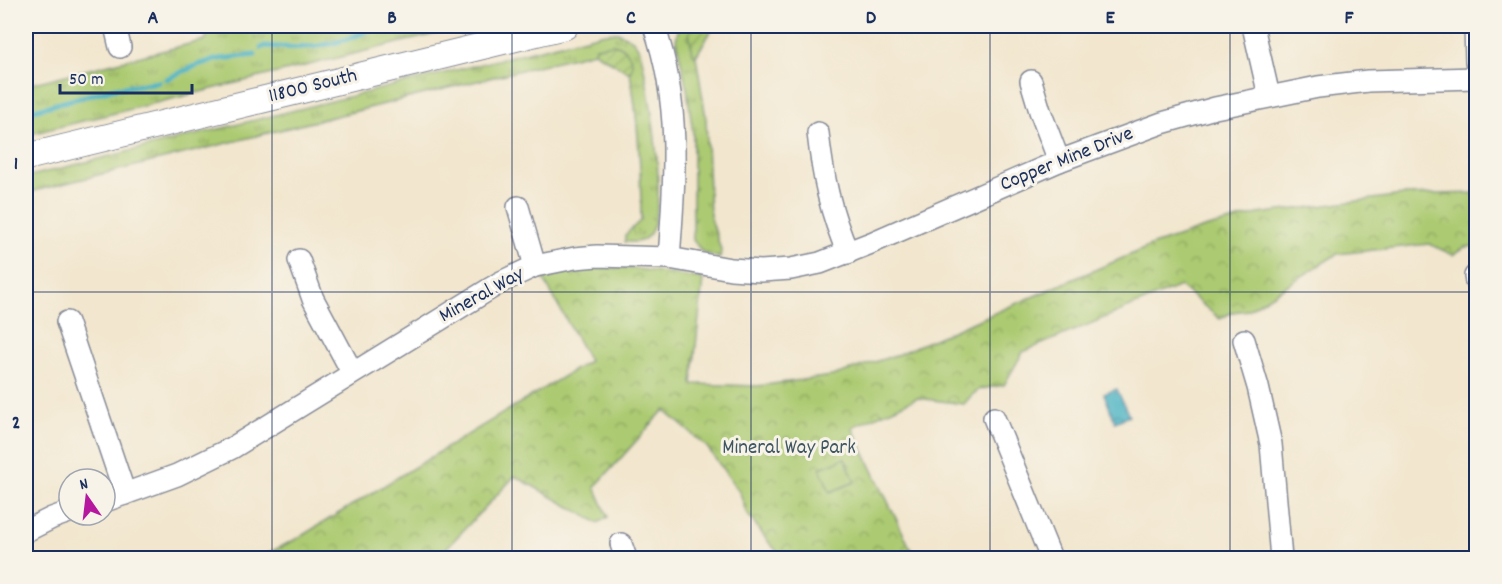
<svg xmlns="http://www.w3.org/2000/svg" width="1502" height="584" font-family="Dekko,sans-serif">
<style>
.grass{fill:url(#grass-tufts);stroke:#647c68;stroke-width:1.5}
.park{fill:url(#park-crowns);stroke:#647c68;stroke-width:1.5}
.garden{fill:url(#garden-furrows);stroke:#647c68;stroke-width:1.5}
.pitch{fill:#acca71;stroke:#647c68;stroke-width:1.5}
.water{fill:url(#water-ripples);stroke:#307090;stroke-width:1.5}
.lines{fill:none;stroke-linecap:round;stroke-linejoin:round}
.stream{stroke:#44b1c2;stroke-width:5}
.minor-casing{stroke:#868a96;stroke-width:24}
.major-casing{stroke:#868a96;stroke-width:28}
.minor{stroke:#fff;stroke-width:21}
.major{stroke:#fff;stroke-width:26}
.grid{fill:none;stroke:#1b2f5e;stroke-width:1.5;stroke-opacity:0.55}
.labels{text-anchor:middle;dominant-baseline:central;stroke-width:6;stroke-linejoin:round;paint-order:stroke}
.street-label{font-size:21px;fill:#1b2f5e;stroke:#f7f3e8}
.park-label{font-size:21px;fill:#3f5663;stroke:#f7f3e8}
.neatline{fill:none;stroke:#1b2f5e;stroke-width:2}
.grid-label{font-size:20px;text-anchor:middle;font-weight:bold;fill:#1b2f5e}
</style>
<defs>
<pattern id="grass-tufts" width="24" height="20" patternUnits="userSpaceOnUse" patternTransform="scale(1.5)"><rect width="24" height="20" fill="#acca71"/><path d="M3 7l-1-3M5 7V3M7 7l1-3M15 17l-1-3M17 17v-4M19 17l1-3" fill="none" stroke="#8ba460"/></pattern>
<pattern id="park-crowns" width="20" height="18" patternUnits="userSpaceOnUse" patternTransform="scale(1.5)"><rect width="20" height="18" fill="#acca71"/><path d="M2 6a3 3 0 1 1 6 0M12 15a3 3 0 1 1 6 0" fill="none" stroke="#8ba460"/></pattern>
<pattern id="garden-furrows" width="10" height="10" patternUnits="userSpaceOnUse" patternTransform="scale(1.5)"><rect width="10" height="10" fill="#acca71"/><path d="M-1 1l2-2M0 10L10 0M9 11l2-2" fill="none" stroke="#8ba460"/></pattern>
<pattern id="water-ripples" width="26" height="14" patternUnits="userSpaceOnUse" patternTransform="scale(1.5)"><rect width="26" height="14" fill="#44b1c2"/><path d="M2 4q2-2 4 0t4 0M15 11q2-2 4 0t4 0" fill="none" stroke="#3890a1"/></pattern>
</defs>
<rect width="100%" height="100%" fill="#f7f3e8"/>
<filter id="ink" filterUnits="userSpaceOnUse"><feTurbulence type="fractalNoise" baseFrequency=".0167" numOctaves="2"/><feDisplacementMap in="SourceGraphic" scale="12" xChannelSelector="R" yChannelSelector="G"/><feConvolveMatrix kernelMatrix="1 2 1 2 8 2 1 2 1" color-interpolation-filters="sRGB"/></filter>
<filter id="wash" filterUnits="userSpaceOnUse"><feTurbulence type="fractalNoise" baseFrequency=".008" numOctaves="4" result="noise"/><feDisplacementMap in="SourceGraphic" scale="24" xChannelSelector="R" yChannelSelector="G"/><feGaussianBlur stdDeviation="1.35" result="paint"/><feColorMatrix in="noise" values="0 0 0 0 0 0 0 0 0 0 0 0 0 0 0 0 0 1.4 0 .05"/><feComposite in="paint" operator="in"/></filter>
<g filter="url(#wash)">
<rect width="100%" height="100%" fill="#f2e6ce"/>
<g class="grass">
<polygon points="212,26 467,26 26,135 26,85 205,40"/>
<polygon points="679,26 714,26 696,56 706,118 710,215 721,250 720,258 702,252 693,240 693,134 687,88 676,40"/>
<path d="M618 32 633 40 640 50C648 83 672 213 647 237 641 243 633 242 625 242V235L641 220C641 170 639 122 630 73L594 52 26 193V177L605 33Z"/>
</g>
<path class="park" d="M1476 193V246L1465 247 1453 255 1429 244 1337 254 1248 310 1232 312 1220 319 1180 286 1023 352 1004 385 980 389 971 396 964 404 917 398 852 427 915 558H784L770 544 746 512 740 493 707 447 664 410 595 487 608 517 598 523 515 476 437 558H259L298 538 589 361 543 278C599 260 647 269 703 279L692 384 757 386 832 376 899 354 1153 245 1204 228 1258 214 1403 195Z"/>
<g class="garden">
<polygon points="694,26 714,26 696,56 693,54 689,33"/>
<path d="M614 44C627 47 636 60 630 73L594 52 596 47Z"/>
</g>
<polygon class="pitch" points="845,458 855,482 830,492 820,468"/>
<polygon class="water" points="1117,389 1129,416 1115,422 1104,394"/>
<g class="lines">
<g class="stream">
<path d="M261 48 264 46C306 50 339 47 376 26"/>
<polyline points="166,79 200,64 219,59 255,55"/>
<polyline points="26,112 116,88 159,82"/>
</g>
</g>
</g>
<g filter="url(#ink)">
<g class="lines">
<defs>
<g id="minor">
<polyline points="115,26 120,47"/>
<path d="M654 26C681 103 675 178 669 258"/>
<polyline points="1253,26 1269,96"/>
<polyline points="1475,26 1476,62"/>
<polyline points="1031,81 1040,111 1059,161"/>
<path d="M818 133C823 177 830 212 848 253"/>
<polyline points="518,207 535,266"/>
<polyline points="299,260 313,299 352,372"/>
<polyline points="1475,276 1476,282"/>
<polyline points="67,322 125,494"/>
<polyline points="1244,340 1258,387 1271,444 1281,558"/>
<polyline points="994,418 1051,558"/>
<polyline points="105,501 177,475 232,448 501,282 535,266 575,258 597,256 669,258 731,269 761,271 791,269 820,263 871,243 1059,161 1162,123 1215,108 1318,87 1368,81 1476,78"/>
<polyline points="26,531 52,518 69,512"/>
<polyline points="621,544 626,558"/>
</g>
<polyline id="major" points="26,157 565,26"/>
</defs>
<use href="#minor" class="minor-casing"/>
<use href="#major" class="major-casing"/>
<use href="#minor" class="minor"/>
<use href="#major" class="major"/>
</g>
</g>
<path class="grid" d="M272 26V558M512 26V558M751 26V558M990 26V558M1230 26V558M26 292H1476"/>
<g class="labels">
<g class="street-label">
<text transform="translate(313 87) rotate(-14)">11800 South</text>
<text transform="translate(1067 160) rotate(-22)">Copper Mine Drive</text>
<text transform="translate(482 296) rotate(-29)">Mineral Way</text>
</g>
<g class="park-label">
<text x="789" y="449">Mineral Way Park</text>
</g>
</g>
<rect width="1502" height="584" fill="none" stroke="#f7f3e8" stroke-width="66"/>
<g transform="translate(87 497) rotate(346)"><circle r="28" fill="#f7f3e8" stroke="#9fa5b1" stroke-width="1.5"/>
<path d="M0-4.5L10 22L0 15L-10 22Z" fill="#b5179e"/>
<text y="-9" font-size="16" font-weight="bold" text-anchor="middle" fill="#1b2f5e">N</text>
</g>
<path d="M60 84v9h132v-9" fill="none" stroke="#1b2f5e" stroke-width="3"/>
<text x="69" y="84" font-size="18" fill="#1b2f5e" stroke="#f7f3e8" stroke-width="4.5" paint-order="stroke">50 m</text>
<rect x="33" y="33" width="1436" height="518" class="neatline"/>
<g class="grid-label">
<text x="153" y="23">A</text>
<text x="392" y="23">B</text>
<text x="631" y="23">C</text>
<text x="871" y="23">D</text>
<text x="1110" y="23">E</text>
<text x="1349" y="23">F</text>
<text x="16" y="169">1</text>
<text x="16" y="428">2</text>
</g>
</svg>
